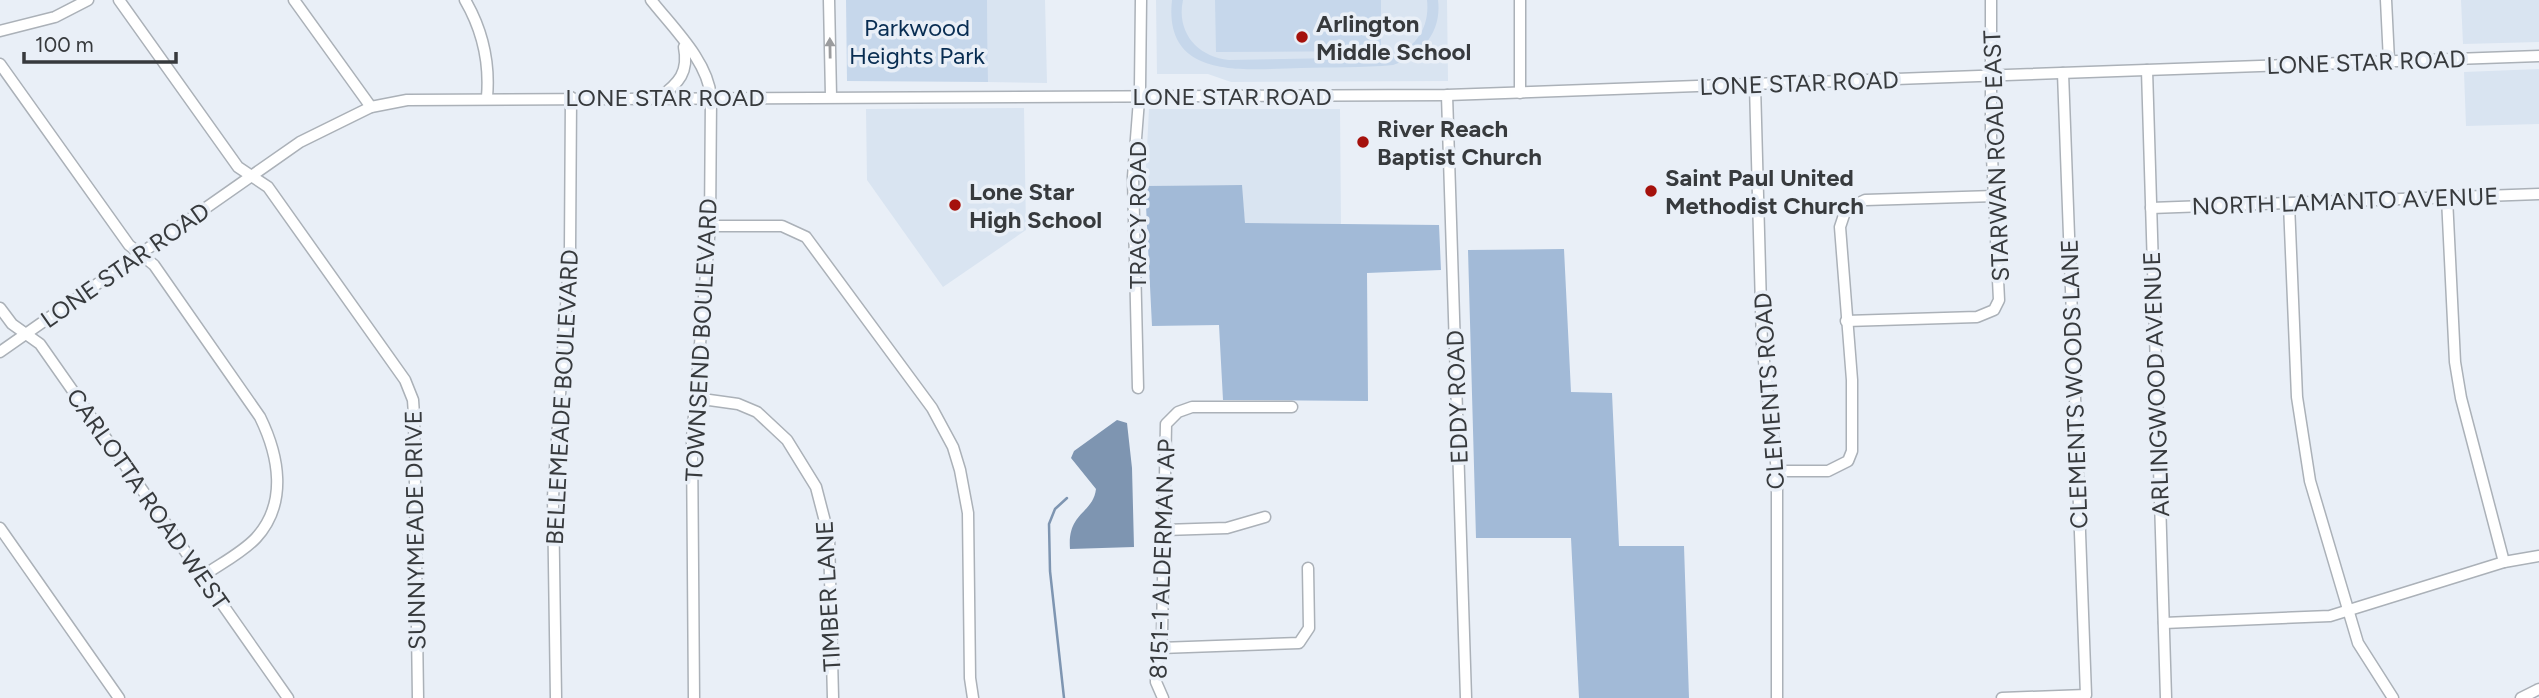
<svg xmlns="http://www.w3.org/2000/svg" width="2539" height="698" font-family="Figtree,sans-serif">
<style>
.built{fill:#d9e4f1}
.green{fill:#c6d7eb}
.forest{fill:#a2bad7}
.water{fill:#7e95b1}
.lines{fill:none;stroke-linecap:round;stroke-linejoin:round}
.stream{stroke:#7e95b1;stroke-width:2.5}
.minor-casing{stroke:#abb1b8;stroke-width:13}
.minor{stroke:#fff;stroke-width:10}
.oneway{fill:#9b9c9e}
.poi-dot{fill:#a5110c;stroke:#e9eff7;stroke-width:2.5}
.labels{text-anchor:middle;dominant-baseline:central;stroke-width:7;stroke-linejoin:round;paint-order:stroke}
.poi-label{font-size:24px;font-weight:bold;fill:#373a3d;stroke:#e9eff7;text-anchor:start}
.park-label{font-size:24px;fill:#082d52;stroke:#e9eff7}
.street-label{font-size:24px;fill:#373a3d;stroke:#e9eff7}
</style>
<rect width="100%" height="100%" fill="#e9eff7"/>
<g class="built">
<polygon points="987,0 1045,0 1047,83 988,82"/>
<polygon points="1156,0 1447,0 1448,81 1231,82 1208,74 1157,74"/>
<polygon points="2461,0 2539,0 2539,42 2463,44"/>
<polygon points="2539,69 2539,124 2466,126 2464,72"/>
<polygon points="1024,108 1026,230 943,287 867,180 866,109"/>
<polygon points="1149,109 1340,109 1341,224 1245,223 1241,185 1145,186"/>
</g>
<g class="green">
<polygon points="846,0 987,0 988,82 847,81"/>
<path d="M1172 0H1183C1176 32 1197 57 1229 60L1390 57C1416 48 1430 28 1427 0H1438C1442 32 1422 55 1393 65 1363 68 1331 67 1301 68 1248 69 1163 82 1172 0Z"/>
<polygon points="1215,0 1381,0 1381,51 1216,52"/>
</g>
<g class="forest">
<polygon points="1242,185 1245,223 1439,225 1441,270 1367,273 1368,401 1223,400 1219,325 1152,326 1145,186"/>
<polygon points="1564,249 1571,392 1612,393 1619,546 1684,546 1689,698 1579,698 1571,538 1476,538 1468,250"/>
</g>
<path class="water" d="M1117 420 1127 423 1132 468 1134 547 1070 549C1067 512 1093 514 1096 489L1071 458 1074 451Z"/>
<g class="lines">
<polyline class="stream" points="1064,698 1050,571 1049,524 1055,509 1067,498"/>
<defs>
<g id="minor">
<polyline points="119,0 238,167 268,187 405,380 413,400 414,415 418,698"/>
<polyline points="294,0 371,107"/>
<path d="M465 0C483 31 490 62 487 97"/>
<path d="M651 0C673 28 708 61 711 97L710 226 692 439 694 698"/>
<polyline points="829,0 831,96"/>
<polyline points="1520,0 1520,93"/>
<polyline points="2386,0 2389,61"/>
<polyline points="0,31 55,17 88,0"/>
<path d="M0 64 129 245 154 265 260 417C279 456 288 503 256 538 242 553 220 564 203 576"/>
<polyline points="2147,70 2166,698"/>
<polyline points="1755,85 1762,344 1777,471 1777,698"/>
<polyline points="1447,95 1466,698"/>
<path d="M660 97C679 83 689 72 684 47"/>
<polyline points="2447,198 2455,362 2461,398 2504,562"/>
<polyline points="2289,204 2297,397 2310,481 2358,643 2393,698"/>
<polyline points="2151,208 2539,194"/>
<polyline points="710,226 782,226 806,237 932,408 953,447 960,470 968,513 970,678 973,698"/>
<polyline points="0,308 12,324 40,344 288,698"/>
<polyline points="1846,321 1977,317 1994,310 1999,300 1991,136 1991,0"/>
<polyline points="0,352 300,142 371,107 407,100 1447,95 2539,56"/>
<polyline points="1138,388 1133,177 1140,87 1141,0"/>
<polyline points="695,398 738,404 757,412 787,440 816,487 829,537 833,698"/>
<polyline points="1777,471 1828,471 1848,461 1852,451 1852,380 1840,227 1846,209 1865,200 1995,196"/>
<polyline points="0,528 119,698"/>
<polyline points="1164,530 1227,528 1265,517"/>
<polyline points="2164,623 2330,616 2504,562 2539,556"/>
<polyline points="1160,648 1299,643 1309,628 1308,568"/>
<polyline points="556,698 553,497 570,249 571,97"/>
<polyline points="1163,698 1156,682 1156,671 1162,635 1166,424 1178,412 1192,407 1292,407"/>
<polyline points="2002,698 2086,695 2063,73"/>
<polyline points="2521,698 2539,689"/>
</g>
</defs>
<use href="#minor" class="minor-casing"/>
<use href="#minor" class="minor"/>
</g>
<defs><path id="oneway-solid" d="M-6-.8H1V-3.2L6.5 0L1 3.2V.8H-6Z" transform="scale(1.75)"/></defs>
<use class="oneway" href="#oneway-solid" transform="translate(830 48) rotate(-91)"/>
<g class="poi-dot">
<circle cx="1302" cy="37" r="7"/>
<circle cx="1363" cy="142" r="7"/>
<circle cx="1651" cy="191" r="7"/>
<circle cx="955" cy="205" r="7"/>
</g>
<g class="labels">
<g class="poi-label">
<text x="1316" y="23">Arlington<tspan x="1316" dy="28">Middle School</tspan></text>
<text x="1377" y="128">River Reach<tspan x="1377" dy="28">Baptist Church</tspan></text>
<text x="1665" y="177">Saint Paul United<tspan x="1665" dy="28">Methodist Church</tspan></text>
<text x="969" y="191">Lone Star<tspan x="969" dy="28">High School</tspan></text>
</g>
<g class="park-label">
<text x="917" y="27">Parkwood<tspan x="917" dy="28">Heights Park</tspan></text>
</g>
<g class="street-label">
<text transform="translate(2366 62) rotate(-2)">LONE STAR ROAD</text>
<text transform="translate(1799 83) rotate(-2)">LONE STAR ROAD</text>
<text x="1232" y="96">LONE STAR ROAD</text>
<text x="665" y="97">LONE STAR ROAD</text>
<text transform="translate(1996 156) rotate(-92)">STARWAN ROAD EAST</text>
<text transform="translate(2345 201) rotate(-2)">NORTH LAMANTO AVENUE</text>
<text transform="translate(1137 215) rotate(-90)">TRACY ROAD</text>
<text transform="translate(125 265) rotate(-35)">LONE STAR ROAD</text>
<text transform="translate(701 340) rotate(-87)">TOWNSEND BOULEVARD</text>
<text transform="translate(2074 384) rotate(-92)">CLEMENTS WOODS LANE</text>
<text transform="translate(2156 384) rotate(-92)">ARLINGWOOD AVENUE</text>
<text transform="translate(1769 391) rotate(-94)">CLEMENTS ROAD</text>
<text transform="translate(562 397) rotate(-87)">BELLEMEADE BOULEVARD</text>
<text transform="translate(1457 397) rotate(-92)">EDDY ROAD</text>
<text transform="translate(148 499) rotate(55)">CARLOTTA ROAD WEST</text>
<text transform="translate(415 530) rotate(-91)">SUNNYMEADE DRIVE</text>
<text transform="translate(1162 559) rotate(-88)">8151-1 ALDERMAN AP</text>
<text transform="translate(828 596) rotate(-93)">TIMBER LANE</text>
</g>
</g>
<path d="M24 52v10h152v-10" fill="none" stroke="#373a3d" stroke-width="3.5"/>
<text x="35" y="52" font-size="21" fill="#373a3d" stroke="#e9eff7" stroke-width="5" paint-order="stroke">100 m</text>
</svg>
